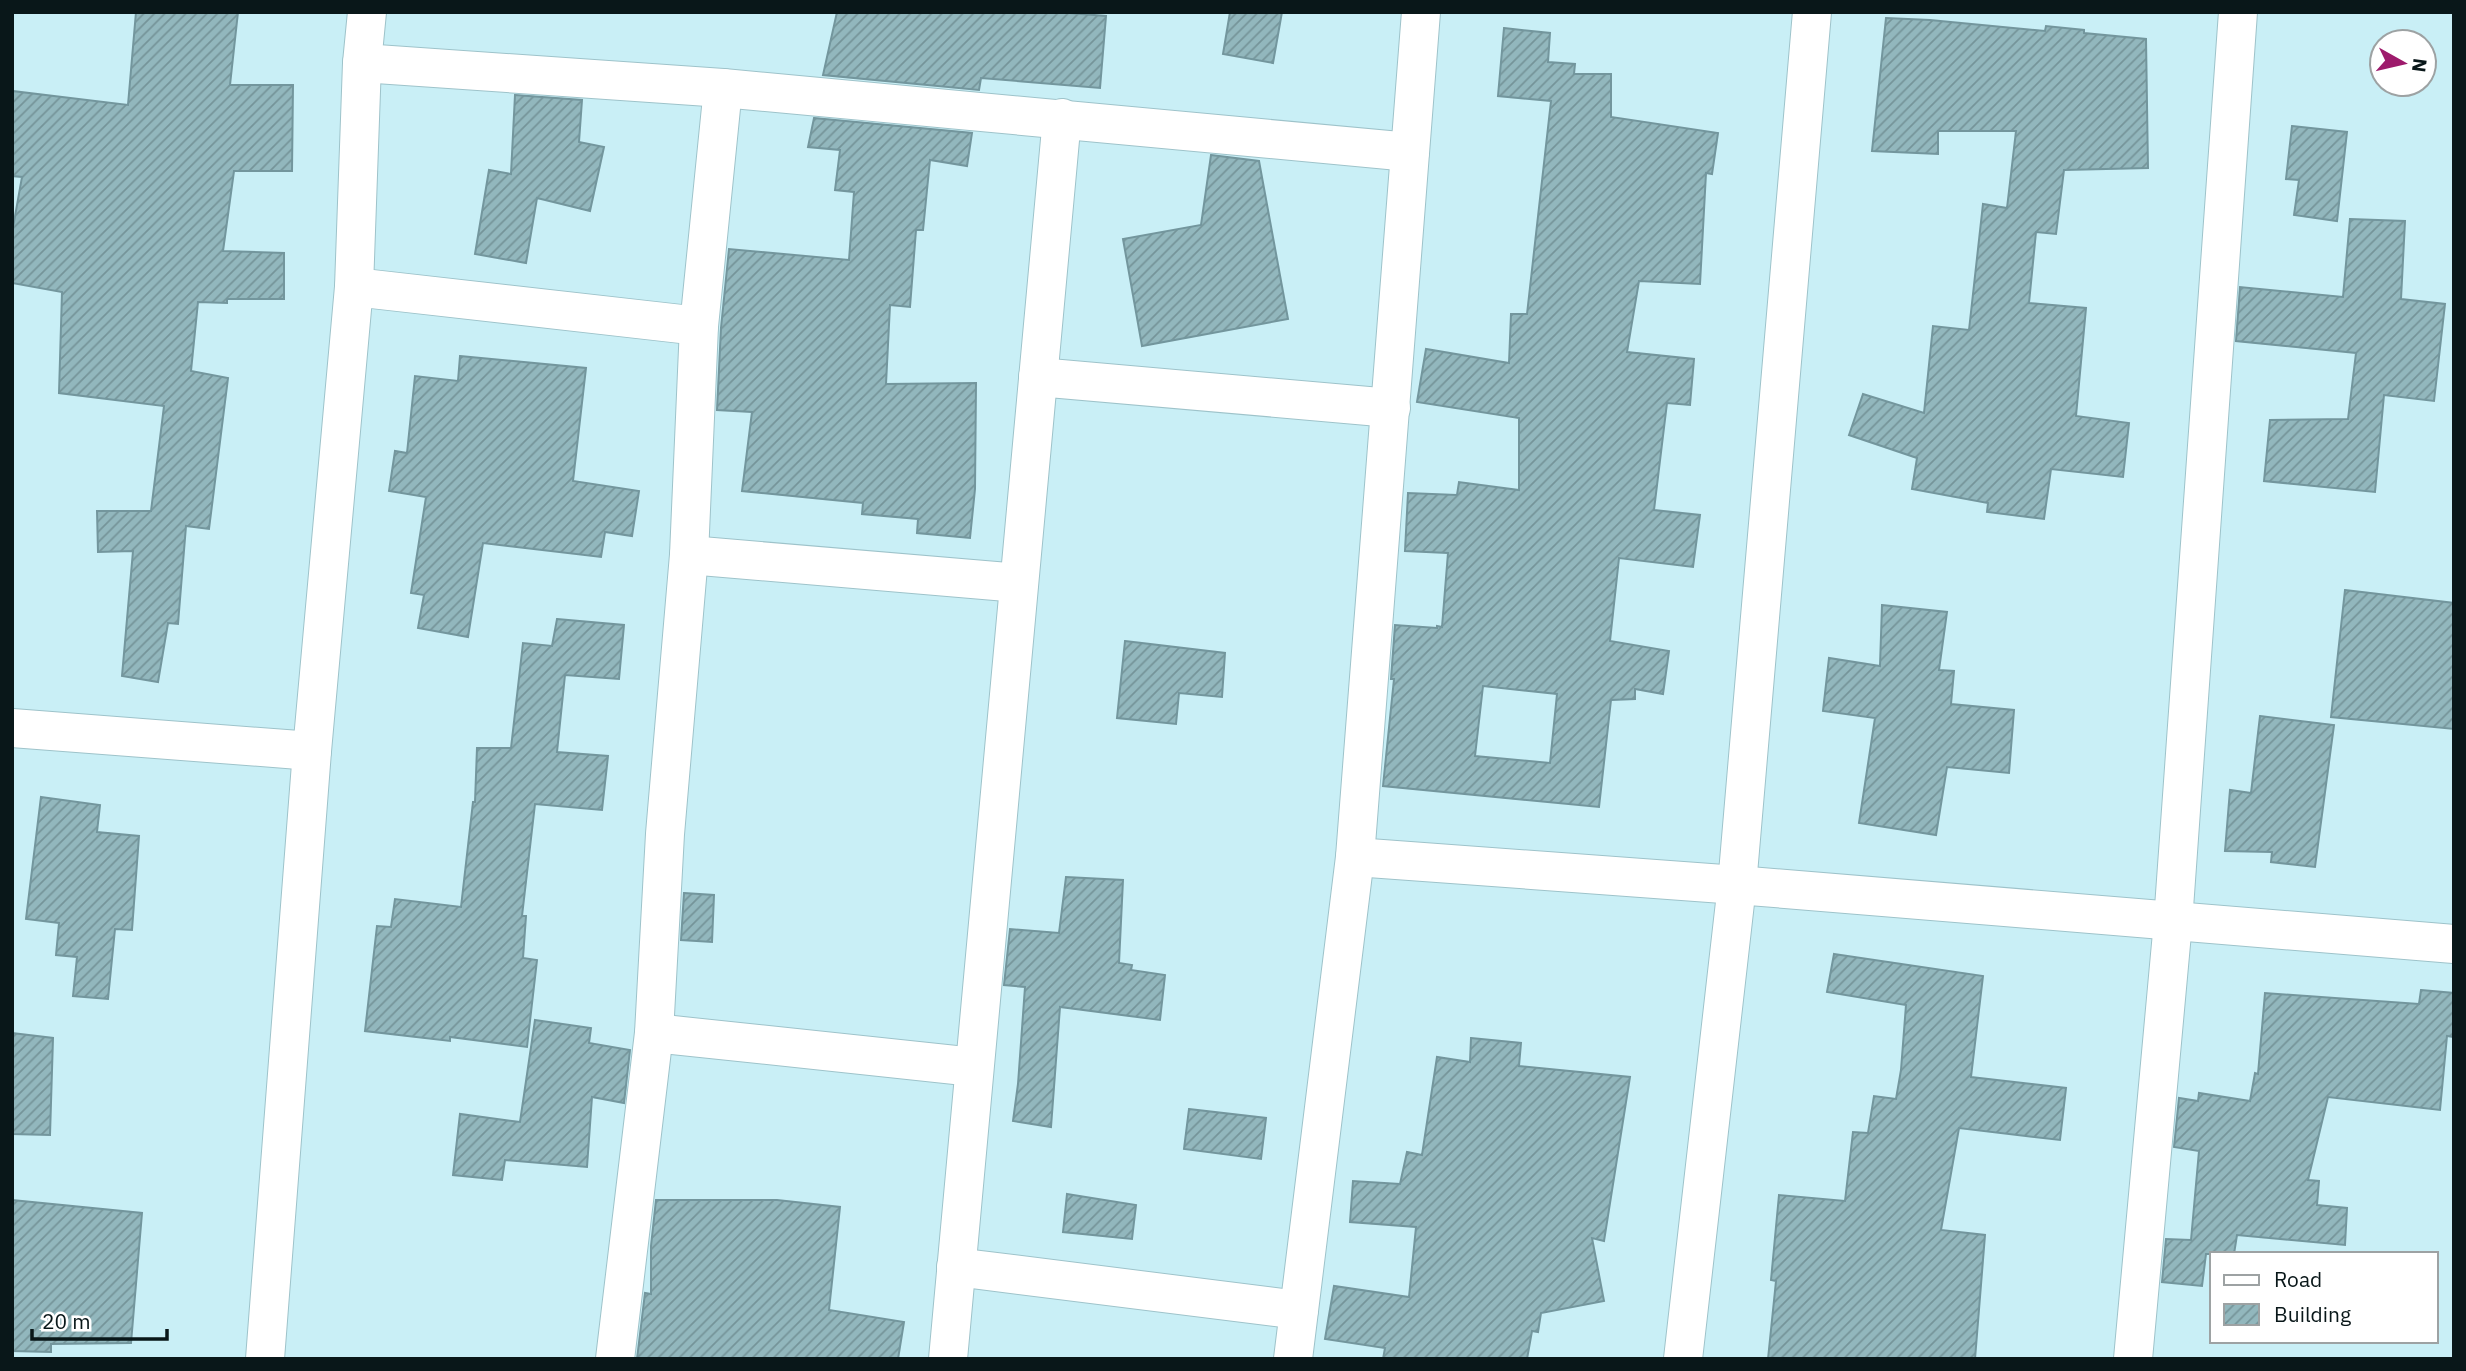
<svg xmlns="http://www.w3.org/2000/svg" width="2466" height="1371" font-family="'IBM Plex Sans',sans-serif">
<style>
.building{fill:url(#building-hatch);stroke:#73969d;stroke-width:2;fill-rule:evenodd}
.lines{fill:none;stroke-linecap:round;stroke-linejoin:round}
.minor-casing{stroke:#9ec3ca;stroke-width:40}
.minor{stroke:#fff;stroke-width:38}
</style>
<defs>
<pattern id="building-hatch" width="6" height="6" patternUnits="userSpaceOnUse" patternTransform="scale(1.75)"><rect width="6" height="6" fill="#92b7bd"/><path d="M-1 1l2-2M0 6l6-6M5 7l2-2" fill="none" stroke="#759499"/></pattern>
</defs>
<rect width="100%" height="100%" fill="#c9eff6"/>
<g class="building">
<polygon points="136,12 238,12 230,85 293,85 292,171 234,171 223,251 284,253 284,299 227,299 227,303 198,302 191,371 228,378 209,529 186,526 178,624 168,623 158,682 122,676 133,551 98,552 97,511 151,511 164,406 59,393 62,292 12,283 12,233 22,177 12,176 12,91 128,105"/>
<polygon points="837,12 1057,12 1106,16 1100,88 981,78 979,90 823,75"/>
<polygon points="1230,12 1282,12 1273,63 1223,54"/>
<polygon points="1886,18 1930,20 2045,31 2046,26 2084,30 2084,33 2146,39 2148,168 2064,170 2056,234 2036,232 2029,303 2086,308 2076,416 2129,423 2123,477 2051,469 2044,519 1987,512 1988,503 1912,489 1917,458 1849,435 1863,394 1924,413 1933,326 1969,330 1983,204 2007,208 2016,131 1938,131 1938,154 1872,151"/>
<path d="M1504 28 1550 33 1548 62 1575 64 1574 74H1611V117L1718 133 1712 174 1706 173 1700 284 1639 281 1627 352 1694 359 1690 405 1667 403 1654 510 1700 515 1693 567 1619 558 1610 641 1669 651 1663 694 1635 689V699L1611 700 1599 807 1383 786 1394 679H1391L1395 625 1437 628V626L1442 627 1448 553 1405 551 1408 493 1457 495 1459 482 1519 490V418L1417 402 1426 349 1509 363 1511 314H1527L1551 101 1498 96ZM1483 686 1557 694 1550 763 1475 756Z"/>
<polygon points="515,95 582,100 579,142 604,147 590,211 537,198 526,263 475,254 489,170 511,174"/>
<polygon points="814,118 972,133 967,166 930,160 923,230 916,230 910,307 890,305 886,384 976,383 975,489 970,538 917,533 918,519 862,514 863,503 742,491 752,412 717,410 721,328 729,249 849,260 854,192 835,190 840,150 808,147"/>
<polygon points="2292,126 2347,132 2337,221 2294,215 2299,180 2286,179"/>
<polygon points="1211,155 1259,161 1288,319 1142,346 1123,239 1201,225"/>
<polygon points="2350,219 2405,221 2401,299 2445,304 2434,401 2384,395 2375,492 2264,481 2270,420 2348,419 2356,353 2236,341 2240,287 2343,297"/>
<polygon points="460,356 586,368 573,481 639,491 632,536 605,532 601,557 483,543 468,637 418,628 424,595 411,593 426,497 389,491 395,451 407,453 415,376 458,381"/>
<polygon points="2345,590 2454,603 2454,729 2331,717"/>
<polygon points="1882,605 1947,612 1939,670 1954,671 1951,704 2014,710 2009,773 1947,767 1936,835 1859,823 1875,718 1823,711 1829,658 1880,666"/>
<polygon points="557,619 624,625 619,679 565,675 557,752 608,756 602,810 535,804 522,916 526,916 523,958 537,960 527,1047 450,1037 450,1041 365,1031 377,926 391,927 395,899 461,907 473,802 475,802 477,748 511,748 523,643 552,646"/>
<polygon points="1125,641 1225,653 1222,697 1179,693 1176,724 1117,718"/>
<polygon points="2260,716 2334,725 2315,867 2271,862 2272,852 2225,851 2230,790 2251,793"/>
<polygon points="41,797 100,805 97,832 139,836 132,930 115,929 108,999 73,996 77,957 56,955 59,923 26,919"/>
<polygon points="1066,877 1123,880 1119,963 1132,965 1131,970 1165,975 1160,1020 1060,1007 1051,1127 1013,1121 1018,1084 1025,987 1004,985 1010,929 1059,933"/>
<polygon points="684,893 714,895 712,942 681,940"/>
<polygon points="1834,954 1983,976 1971,1077 2066,1088 2060,1140 1959,1128 1941,1230 1985,1235 1975,1359 1768,1359 1776,1281 1771,1280 1779,1195 1845,1201 1853,1132 1868,1133 1874,1096 1896,1099 1901,1070 1906,1005 1827,992"/>
<polygon points="2421,990 2454,993 2454,1037 2447,1036 2440,1110 2328,1097 2308,1180 2319,1181 2317,1205 2347,1208 2345,1245 2237,1235 2234,1254 2206,1254 2202,1286 2162,1282 2166,1239 2191,1240 2199,1151 2174,1147 2179,1098 2198,1101 2199,1093 2250,1101 2255,1073 2258,1074 2265,993 2419,1004"/>
<polygon points="535,1020 591,1028 589,1043 630,1050 624,1103 592,1097 587,1167 505,1160 502,1180 453,1175 460,1114 520,1122"/>
<polygon points="12,1033 53,1038 50,1135 12,1134"/>
<polygon points="1471,1038 1521,1043 1519,1066 1630,1077 1604,1241 1592,1238 1604,1301 1541,1313 1538,1332 1532,1331 1527,1359 1383,1359 1385,1348 1325,1339 1334,1286 1409,1297 1416,1227 1350,1222 1353,1181 1400,1184 1407,1152 1422,1155 1437,1057 1470,1062"/>
<polygon points="1189,1109 1266,1118 1261,1159 1184,1149"/>
<polygon points="1067,1194 1136,1205 1132,1239 1063,1232"/>
<polygon points="12,1200 142,1213 131,1343 51,1344 51,1352 12,1351"/>
<polygon points="656,1200 777,1200 840,1207 829,1310 904,1322 898,1359 637,1359 645,1293 651,1294 651,1246"/>
</g>
<g class="lines">
<defs>
<g id="minor">
<polyline points="362,63 723,88 1410,152"/>
<polyline points="354,287 699,326"/>
<polyline points="1038,377 1391,408"/>
<polyline points="689,555 1019,583"/>
<polyline points="12,728 312,751"/>
<polyline points="1355,857 1737,885 2454,944"/>
<polyline points="654,1033 974,1067"/>
<polyline points="956,1267 1299,1310"/>
<polyline points="265,1359 312,751 354,287 362,63 367,12"/>
<polyline points="615,1359 654,1033 665,834 689,555 699,326 723,88"/>
<polyline points="948,1359 1062,118"/>
<polyline points="1293,1359 1355,857 1421,12"/>
<polyline points="1683,1359 1737,885 1812,12"/>
<polyline points="2133,1359 2173,922 2238,12"/>
</g>
</defs>
<use href="#minor" class="minor-casing"/>
<use href="#minor" class="minor"/>
</g>
<rect width="2466" height="1371" fill="none" stroke="#091719" stroke-width="28"/>
<rect x="2210" y="1252" width="228" height="91" fill="#ffffff" stroke="#9da2a3" stroke-width="2"/>
<rect x="2224" y="1275" width="35" height="10" fill="#ffffff" stroke="#9da2a3" stroke-width="2"/>
<text x="2274" y="1287" font-size="21" fill="#091719">Road</text>
<rect x="2224" y="1304" width="35" height="21" fill="url(#building-hatch)" stroke="#9da2a3" stroke-width="2"/>
<text x="2274" y="1322" font-size="21" fill="#091719">Building</text>
<g transform="translate(2403 63) rotate(98)"><circle r="33" fill="#ffffff" stroke="#9da2a3" stroke-width="2"/>
<path d="M0-5L12 26L0 18L-12 26Z" fill="#9e1b6c"/>
<text y="-10" font-size="19" font-weight="bold" text-anchor="middle" fill="#091719">N</text>
</g>
<path d="M32 1329v10h135v-10" fill="none" stroke="#091719" stroke-width="3.5"/>
<text x="42" y="1329" font-size="21" fill="#091719" stroke="#ffffff" stroke-width="5" paint-order="stroke">20 m</text>
</svg>
